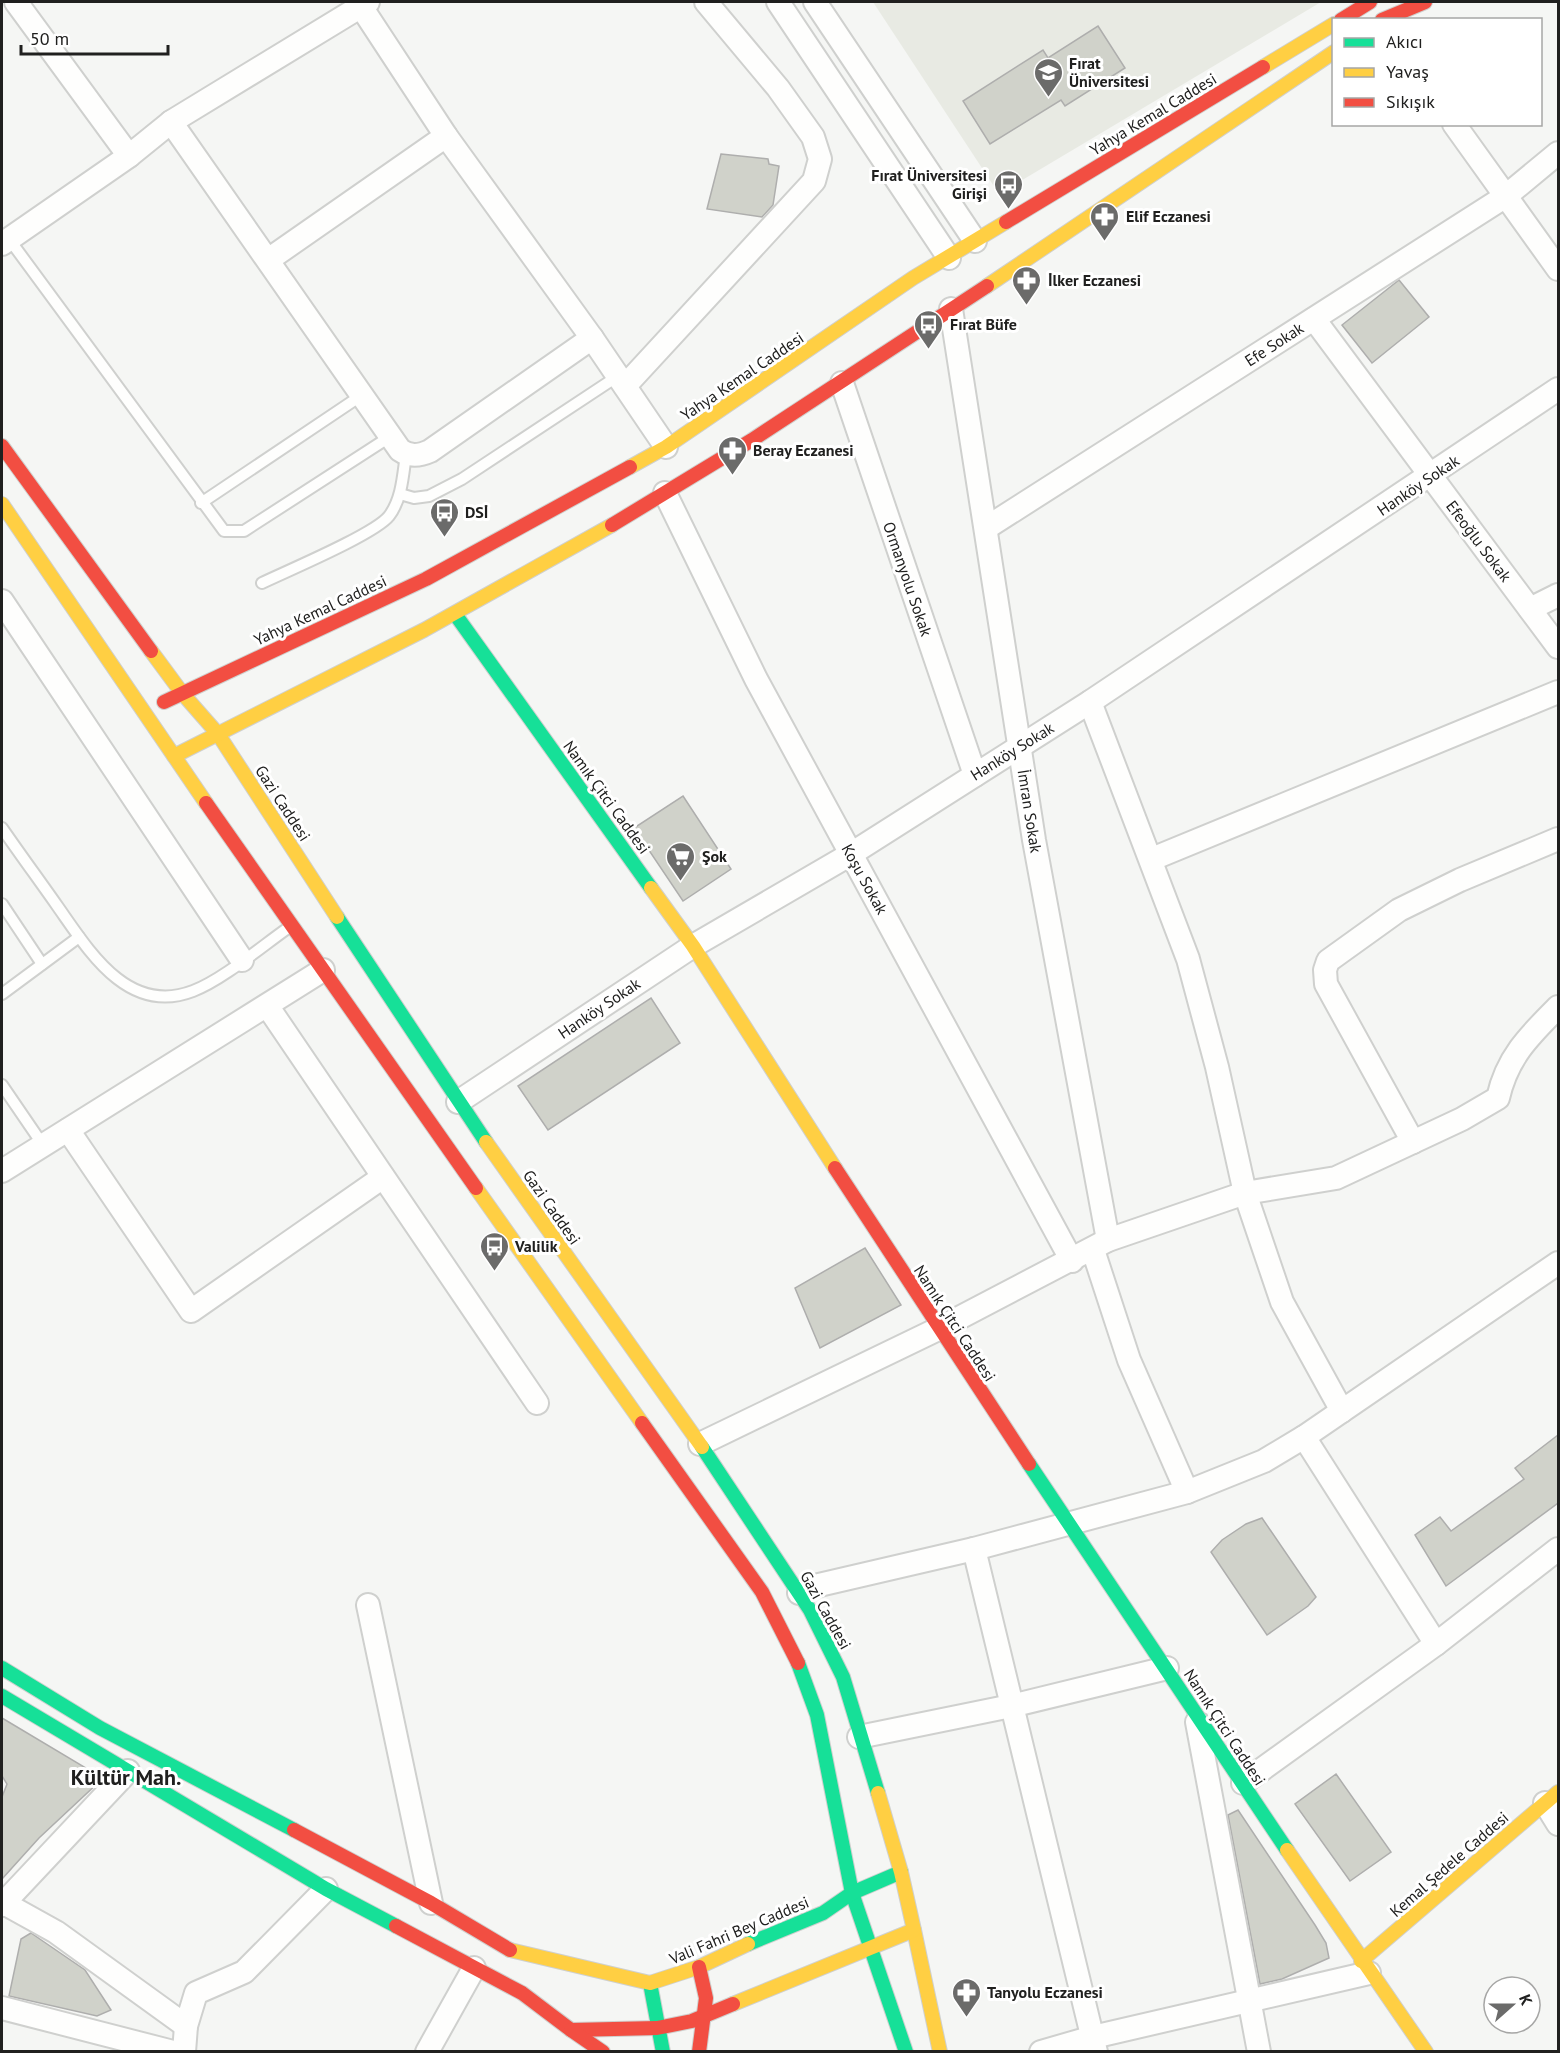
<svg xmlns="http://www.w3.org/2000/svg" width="1560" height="2053" font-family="'PT Sans',sans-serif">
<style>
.built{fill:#e8eae3}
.building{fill:#d0d2ca;stroke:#aeaead;stroke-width:1.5}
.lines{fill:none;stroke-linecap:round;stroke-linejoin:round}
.lane-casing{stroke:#cfd0ce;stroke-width:14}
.street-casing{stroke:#cfd0ce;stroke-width:26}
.fast-casing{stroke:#cfd0ce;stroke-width:16}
.slow-casing{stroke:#cfd0ce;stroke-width:16}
.jam-casing{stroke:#cfd0ce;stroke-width:16}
.lane{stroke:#fefefd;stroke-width:10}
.street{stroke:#fefefd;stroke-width:22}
.fast{stroke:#16e098;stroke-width:14}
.slow{stroke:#ffcf43;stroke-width:14}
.jam{stroke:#f24e42;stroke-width:14}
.labels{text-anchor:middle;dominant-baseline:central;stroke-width:6;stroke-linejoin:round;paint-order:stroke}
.poi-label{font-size:16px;font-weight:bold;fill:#20201f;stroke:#fff;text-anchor:start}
.street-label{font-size:16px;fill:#20201f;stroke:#fff}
.district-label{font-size:22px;font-weight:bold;fill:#20201f;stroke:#fff}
</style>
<rect width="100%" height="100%" fill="#f5f6f4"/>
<polygon class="built" points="873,2 1321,2 999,194"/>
<g class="building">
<polygon points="1098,26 1125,68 1065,106 1061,100 990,144 963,101 1043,50 1048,58"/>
<polygon points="721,154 768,159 769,164 779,166 773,205 762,217 707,209"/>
<polygon points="1399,280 1429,317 1372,363 1342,325"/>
<polygon points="683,796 731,869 683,901 634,828"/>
<polygon points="651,998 680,1043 548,1130 518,1086"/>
<polygon points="865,1248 901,1305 820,1348 795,1288"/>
<polygon points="1558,1435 1558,1503 1446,1586 1415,1535 1440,1517 1451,1531 1524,1479 1515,1468"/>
<polygon points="1262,1518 1316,1597 1308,1606 1267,1635 1211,1552 1222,1540 1246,1524"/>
<polygon points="2,1718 86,1768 101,1780 39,1838 2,1879 2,1797 7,1784 2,1776"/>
<polygon points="1336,1774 1391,1852 1350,1881 1295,1804"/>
<polygon points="1238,1810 1315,1925 1326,1943 1329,1958 1282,1979 1260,1984 1228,1815"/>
<polygon points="31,1933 85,1970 111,2010 97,2016 9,1996 21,1939"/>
</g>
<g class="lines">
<defs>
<g id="lane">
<polyline points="9,239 224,531 244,531 391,436"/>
<polyline points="400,494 414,498 429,496 462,479 618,376"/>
<polyline points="201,503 362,395"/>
<path d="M262 583C287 571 375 534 389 516 402 499 403 475 406 454"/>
<path d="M2 828C20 854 39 880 58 907 89 951 128 1016 193 991 222 980 261 947 288 928"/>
<polyline points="2,904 42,964"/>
<polyline points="2,994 79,937"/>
<polyline points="2,1085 43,1145"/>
</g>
<g id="street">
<polyline points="16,2 129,156"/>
<polyline points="358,2 446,136 592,338 666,447"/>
<polyline points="778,2 949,258"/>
<polyline points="815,2 975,241"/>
<path d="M171 122 400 450C410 457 419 456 430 451L592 338"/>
<polyline points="1454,124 1558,269"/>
<polyline points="2,244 129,156 171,122 368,2"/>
<polyline points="268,260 446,136"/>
<polyline points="951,309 1034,840 1108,1240"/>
<polyline points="1314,319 1558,647"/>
<polyline points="842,383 975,775"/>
<polyline points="625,386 814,181 820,159 813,137 778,88 706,2"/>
<polyline points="665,493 756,679 1072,1261"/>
<polyline points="986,528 1506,196 1558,153"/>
<polyline points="2,601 242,960"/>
<polyline points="1530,609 1558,595"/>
<polyline points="1090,702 1188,959 1217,1067 1245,1193 1282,1302 1342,1411"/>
<polyline points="1152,859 1558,692"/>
<polyline points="268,1007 537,1403"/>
<polyline points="458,1102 693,946 851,854 1090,702 1558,389"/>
<polyline points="68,1130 191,1311 383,1177"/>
<polyline points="1413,1142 1326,984 1325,970 1328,961 1399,910 1460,880 1558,839"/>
<polyline points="2,1171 323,970"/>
<polyline points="1093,1250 1129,1360 1187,1492"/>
<polyline points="1304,1437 1436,1644"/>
<path d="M700 1444 938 1329 1108 1240 1245 1193 1336 1178 1462 1119 1498 1098C1507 1057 1530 1035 1558 1007"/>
<polyline points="974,1549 1096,2052"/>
<polyline points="799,1593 819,1585 974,1549 1187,1492 1264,1461 1304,1437 1558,1263"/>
<polyline points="368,1605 431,1903"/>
<polyline points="1197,1722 1259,2052"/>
<polyline points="859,1737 1011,1706 1167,1668"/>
<polyline points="1243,1783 1436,1644 1558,1549"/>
<polyline points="1545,1803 1558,1824"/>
<polyline points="2,1902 56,1932 186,2026"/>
<polyline points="2,1905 128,1771"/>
<polyline points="2,2008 173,2052"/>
<polyline points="184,2052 186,2026 196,1993 244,1972 326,1889"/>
<polyline points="427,2052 474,1968"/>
<polyline points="1041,2052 1093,2037 1369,1973"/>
</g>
<g id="fast">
<polyline points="455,614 651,888"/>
<polyline points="337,917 486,1142"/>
<polyline points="702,1447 810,1610 843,1677 878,1793"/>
<polyline points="1029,1464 1287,1850"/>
<polyline points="798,1663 817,1715 852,1893 906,2052"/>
<polyline points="2,1668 100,1728 294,1830"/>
<polyline points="2,1696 326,1889 396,1926"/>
<polyline points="748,1944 823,1913 852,1893 901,1872"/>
<polyline points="650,1983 663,2052"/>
</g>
<g id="slow">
<polyline points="1263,67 1334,24"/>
<polyline points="987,286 1334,52"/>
<polyline points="630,467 666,447 913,278 1006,222"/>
<polyline points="2,504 206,803"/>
<polyline points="151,651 182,693 218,734 337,917"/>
<polyline points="174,756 424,630 612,525"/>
<polyline points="651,888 693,946 835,1168"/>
<polyline points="486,1142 702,1447"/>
<polyline points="476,1188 642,1423"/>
<polyline points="1287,1850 1426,2052"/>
<polyline points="914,1930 940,2052"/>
<polyline points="510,1950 650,1983 699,1967 748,1944"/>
<polyline points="1361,1961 1558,1792"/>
<polyline points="733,2004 914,1930 901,1872 878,1793"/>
</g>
<g id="jam">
<polyline points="1341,20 1370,2"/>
<polyline points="1382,20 1425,2"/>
<polyline points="1006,222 1263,67"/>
<polyline points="2,446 151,651"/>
<polyline points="612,525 752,440 987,286"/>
<polyline points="164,702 426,579 630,467"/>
<polyline points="206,803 476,1188"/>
<polyline points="835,1168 1029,1464"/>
<polyline points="642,1423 762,1592 798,1663"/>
<polyline points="294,1830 431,1903 510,1950"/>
<polyline points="396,1926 522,1993 571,2030 657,2028 692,2021 733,2004"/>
<polyline points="699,1967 706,1998 699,2052"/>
<polyline points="571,2030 603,2052"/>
</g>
</defs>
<use href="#lane" class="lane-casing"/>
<use href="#street" class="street-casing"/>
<use href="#fast" class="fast-casing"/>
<use href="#slow" class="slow-casing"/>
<use href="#jam" class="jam-casing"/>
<use href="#lane" class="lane"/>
<use href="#street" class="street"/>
<use href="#fast" class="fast"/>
<use href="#slow" class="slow"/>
<use href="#jam" class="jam"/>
</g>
<defs>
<symbol id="university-pin" viewBox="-11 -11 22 30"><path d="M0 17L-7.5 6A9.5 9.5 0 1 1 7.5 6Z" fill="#6b6b6a" stroke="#fff"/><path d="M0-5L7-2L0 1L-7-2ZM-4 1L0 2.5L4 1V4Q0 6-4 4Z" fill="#fff"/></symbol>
<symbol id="bus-pin" viewBox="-11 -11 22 30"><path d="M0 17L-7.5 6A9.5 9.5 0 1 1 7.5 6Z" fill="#6b6b6a" stroke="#fff"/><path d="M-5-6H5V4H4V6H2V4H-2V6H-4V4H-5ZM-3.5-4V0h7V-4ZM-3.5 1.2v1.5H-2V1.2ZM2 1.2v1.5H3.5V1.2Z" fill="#fff"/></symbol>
<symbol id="pharmacy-pin" viewBox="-11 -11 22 30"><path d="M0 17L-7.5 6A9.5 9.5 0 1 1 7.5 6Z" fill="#6b6b6a" stroke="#fff"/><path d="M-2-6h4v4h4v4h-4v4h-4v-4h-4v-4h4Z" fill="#fff"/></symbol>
<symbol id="supermarket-pin" viewBox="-11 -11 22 30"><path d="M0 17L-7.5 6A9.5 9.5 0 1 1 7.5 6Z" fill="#6b6b6a" stroke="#fff"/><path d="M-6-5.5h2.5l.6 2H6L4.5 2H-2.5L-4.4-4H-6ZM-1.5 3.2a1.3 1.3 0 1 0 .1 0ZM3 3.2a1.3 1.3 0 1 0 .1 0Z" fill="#fff"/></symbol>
</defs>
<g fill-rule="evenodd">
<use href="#university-pin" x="1032" y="56" width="33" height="45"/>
<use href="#bus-pin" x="992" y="168" width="33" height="45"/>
<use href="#pharmacy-pin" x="1088" y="200" width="33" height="45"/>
<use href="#pharmacy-pin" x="1010" y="264" width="33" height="45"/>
<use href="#bus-pin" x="912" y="308" width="33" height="45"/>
<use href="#pharmacy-pin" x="716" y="434" width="33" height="45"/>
<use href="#bus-pin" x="428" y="496" width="33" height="45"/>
<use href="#supermarket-pin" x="664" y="840" width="33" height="45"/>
<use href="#bus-pin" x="478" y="1230" width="33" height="45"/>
<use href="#pharmacy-pin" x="950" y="1976" width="33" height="45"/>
</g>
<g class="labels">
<g class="poi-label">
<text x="1069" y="63">Fırat<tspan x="1069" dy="18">Üniversitesi</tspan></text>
<text x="987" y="175" text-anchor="end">Fırat Üniversitesi<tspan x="987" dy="18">Girişi</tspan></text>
<text x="1126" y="216">Elif Eczanesi</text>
<text x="1048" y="280">İlker Eczanesi</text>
<text x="950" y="324">Fırat Büfe</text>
<text x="753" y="450">Beray Eczanesi</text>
<text x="465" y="512">DSİ</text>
<text x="702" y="856">Şok</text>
<text x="515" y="1246">Valilik</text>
<text x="987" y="1992">Tanyolu Eczanesi</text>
</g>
<g class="street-label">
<text transform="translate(1153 114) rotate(-31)">Yahya Kemal Caddesi</text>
<text transform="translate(1274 344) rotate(-33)">Efe Sokak</text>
<text transform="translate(742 376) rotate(-34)">Yahya Kemal Caddesi</text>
<text transform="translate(1418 485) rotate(-34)">Hanköy Sokak</text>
<text transform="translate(1479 541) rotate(53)">Efeoğlu Sokak</text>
<text transform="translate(908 579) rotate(71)">Ormanyolu Sokak</text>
<text transform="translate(320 610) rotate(-25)">Yahya Kemal Caddesi</text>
<text transform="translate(1012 751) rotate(-32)">Hanköy Sokak</text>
<text transform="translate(607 797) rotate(54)">Namık Çitci Caddesi</text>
<text transform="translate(283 803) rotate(57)">Gazi Caddesi</text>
<text transform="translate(1030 811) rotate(81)">İmran Sokak</text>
<text transform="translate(865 879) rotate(61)">Koşu Sokak</text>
<text transform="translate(599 1008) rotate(-34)">Hanköy Sokak</text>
<text transform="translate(552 1207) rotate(55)">Gazi Caddesi</text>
<text transform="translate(955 1323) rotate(57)">Namık Çitci Caddesi</text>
<text transform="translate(826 1610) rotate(61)">Gazi Caddesi</text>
<text transform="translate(1225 1727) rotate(57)">Namık Çitci Caddesi</text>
<text transform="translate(1449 1864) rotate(-41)">Kemal Şedele Caddesi</text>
<text transform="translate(739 1930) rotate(-23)">Vali Fahri Bey Caddesi</text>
</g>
<g class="district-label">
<text x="126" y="1777">Kültür Mah.</text>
</g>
</g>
<rect width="1560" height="2053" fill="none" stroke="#20201f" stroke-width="6"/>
<rect x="1332" y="18" width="210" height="108" fill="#ffffff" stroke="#a6a6a5" stroke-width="1.5"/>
<rect x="1344" y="38" width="30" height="9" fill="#16e098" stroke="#a6a6a5" stroke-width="1.5"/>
<text x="1386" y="48" font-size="18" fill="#20201f">Akıcı</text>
<rect x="1344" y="68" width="30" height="9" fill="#ffcf43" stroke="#a6a6a5" stroke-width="1.5"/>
<text x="1386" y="78" font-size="18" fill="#20201f">Yavaş</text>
<rect x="1344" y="98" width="30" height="9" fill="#f24e42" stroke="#a6a6a5" stroke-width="1.5"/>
<text x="1386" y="108" font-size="18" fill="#20201f">Sıkışık</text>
<g transform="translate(1512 2005) rotate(69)"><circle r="28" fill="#ffffff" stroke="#a6a6a5" stroke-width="1.5"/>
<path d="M0-4.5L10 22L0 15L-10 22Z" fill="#6b6b6a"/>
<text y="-9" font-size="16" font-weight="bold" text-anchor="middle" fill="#20201f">K</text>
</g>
<path d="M21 45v9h147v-9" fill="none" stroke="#20201f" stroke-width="3"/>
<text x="30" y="45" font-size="18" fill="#20201f" stroke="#ffffff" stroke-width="4.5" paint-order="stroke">50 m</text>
</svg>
